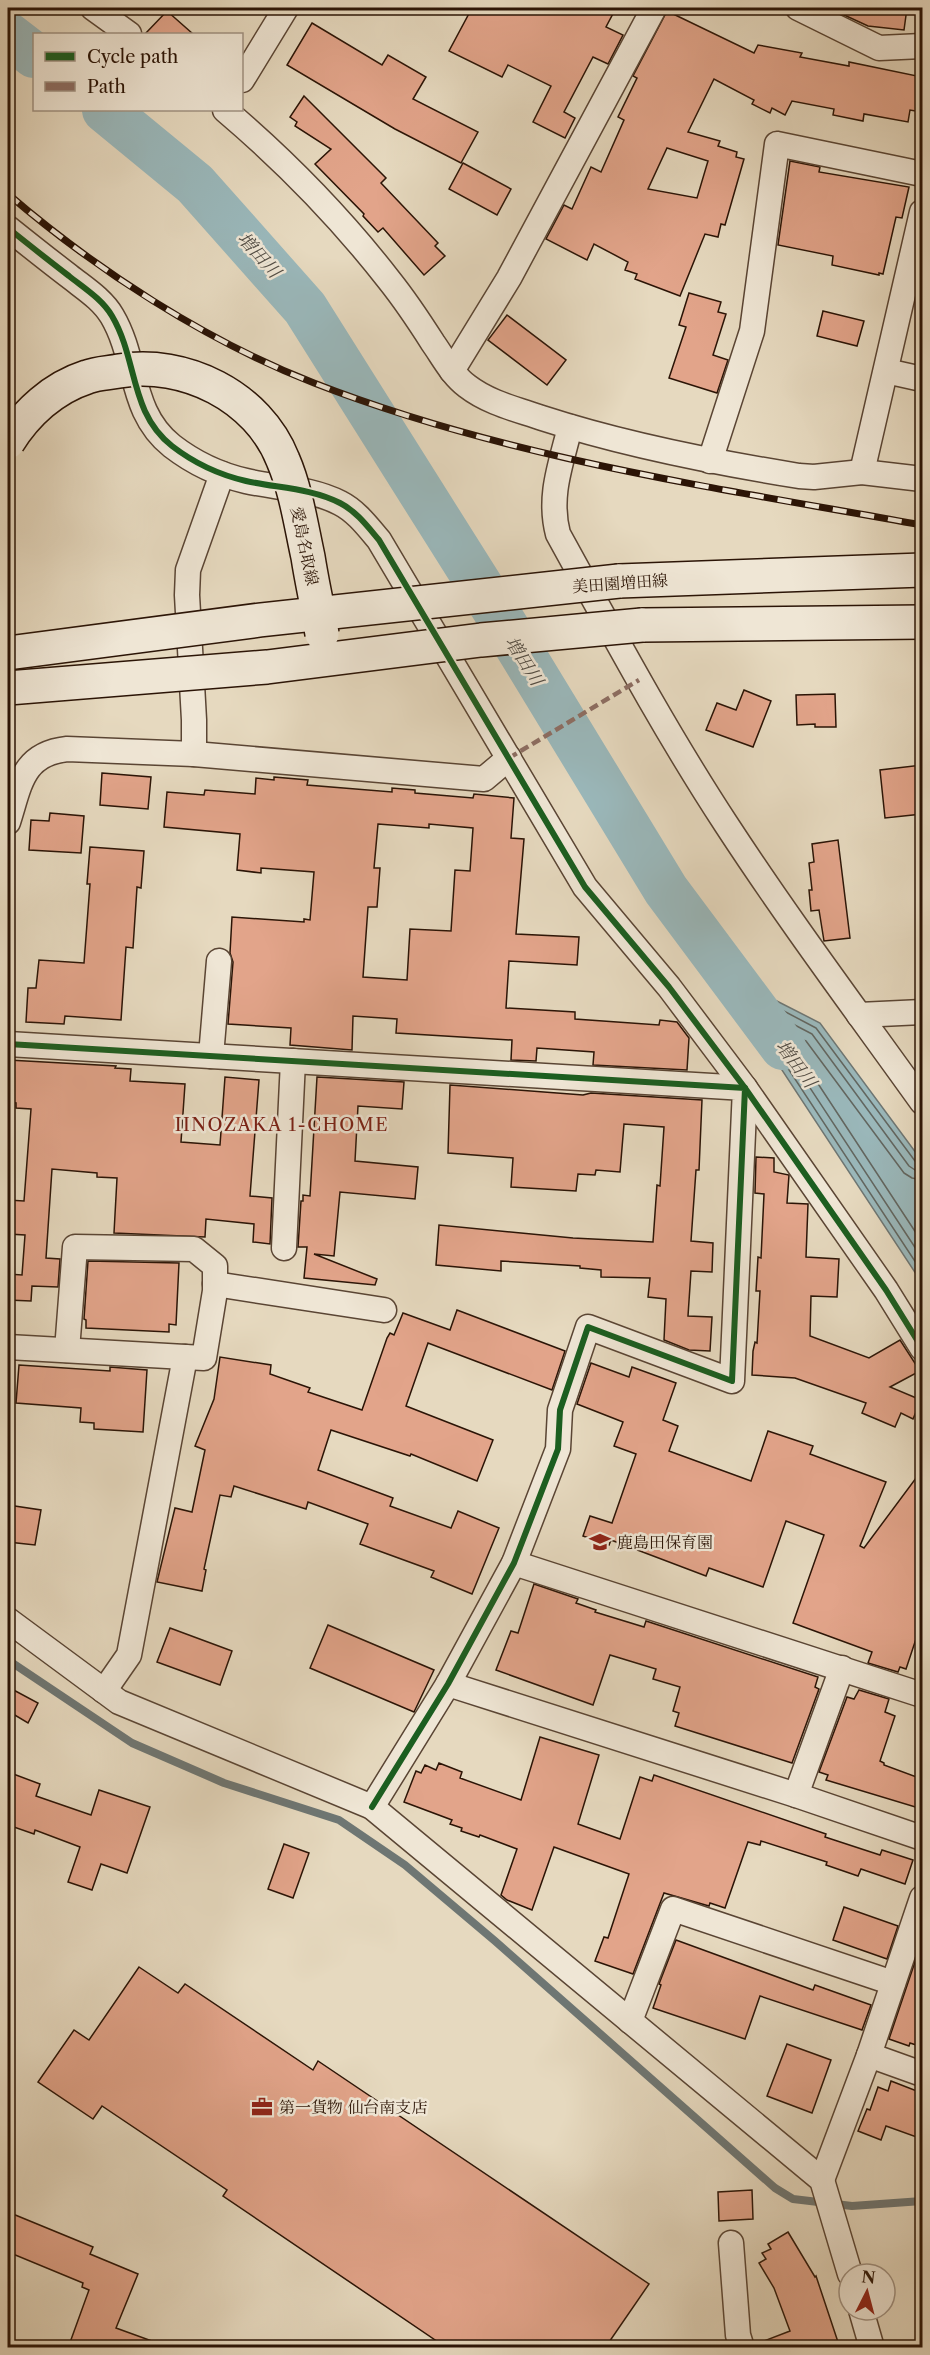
<svg xmlns="http://www.w3.org/2000/svg" width="930" height="2355" font-family="'Libre Caslon Text','Noto Serif JP',serif">
<style>
.water{fill:#9ab8bb;stroke:#6e7673;stroke-width:1.5}
.lines{fill:none;stroke-linecap:round;stroke-linejoin:round}
.shore{stroke:#626660;stroke-width:1.5}
.stream{stroke:#6e7673;stroke-width:8}
.river{stroke:#9ab8bb;stroke-width:46}
.building{fill:#e2a48a;stroke:#2b1406;stroke-width:1.5;fill-rule:evenodd}
.street-casing{stroke:#5a4534;stroke-width:27}
.secondary-casing{stroke:#2b1406;stroke-width:36}
.street{stroke:#efe6d5;stroke-width:24}
.secondary{stroke:#efe6d5;stroke-width:33}
.rail-casing{stroke:#2b1406;stroke-width:7}
.rail{stroke:#efe6d5;stroke-width:4.5;stroke-dasharray:14;stroke-linecap:butt}
.secondary-bridge-casing{stroke:#2b1406;stroke-width:36;stroke-linecap:butt}
.secondary-bridge{stroke:#efe6d5;stroke-width:33}
.quiet{stroke:#8d6e63;stroke-width:4.5;stroke-dasharray:9 4.5;stroke-linecap:butt}
.cycleway-casing{stroke:#efe6d5;stroke-width:10}
.cycleway{stroke:#1b5e20;stroke-width:6}
.labels{text-anchor:middle;dominant-baseline:central;stroke-width:5;stroke-linejoin:round;paint-order:stroke}
.street-label{font-size:16px;fill:#2b1406;stroke:#efe6d5}
.poi-label{font-size:16px;fill:#2b1406;stroke:#efe6d5;text-anchor:start}
.water-label{font-size:18px;font-style:italic;fill:#524d45;stroke:#efe6d5}
.neighbourhood-label{font-size:18px;letter-spacing:1.5px;fill:#7a1f14;stroke:#efe6d5}
</style>
<rect width="100%" height="100%" fill="#e6d9bf"/>
<filter id="stains"><feTurbulence type="fractalNoise" baseFrequency=".00333" numOctaves="4"/><feColorMatrix values="0 0 0 0 .2 0 0 0 0 .09 0 0 0 0 .02 0 0 0 .5 -.17"/></filter>
<radialGradient id="worn" r=".72"><stop offset=".6" stop-color="#630" stop-opacity="0"/><stop offset="1" stop-color="#630" stop-opacity=".3"/></radialGradient>
<polygon class="water" points="763,994 820,1023 922,1161 922,1283 734,997"/>
<g class="lines">
<g class="shore">
<polyline points="922,1164 915,1161 816,1028 763,1000 747,1002 747,1006 922,1272"/>
<polyline points="922,1171 915,1170 909,1166 812,1034 766,1010 762,1011 762,1015 922,1258"/>
<polyline points="922,1180 912,1178 904,1173 806,1041 788,1034 788,1038 922,1242"/>
</g>
<polyline class="stream" points="8,1660 132,1743 224,1783 339,1820 405,1865 495,1941 775,2188 793,2199 852,2206 922,2201"/>
<g class="river">
<polyline points="8,35 34,55"/>
<polyline points="105,110 195,184 305,308 504,624 666,890 783,1047"/>
</g>
</g>
<g class="building">
<polygon points="472,8 616,8 606,27 623,35 608,64 593,57 564,112 575,118 565,138 533,122 551,86 508,65 502,77 449,51"/>
<polygon points="829,8 907,8 904,30 868,26"/>
<polygon points="167,11 193,34 145,34"/>
<path d="M667 11 754 53 758 45 802 53 800 57 849 66V62L922 77V112L910 110 908 122 864 114 863 121 833 115 834 109 792 101 785 115 772 108 770 113 752 104 754 100 714 79 688 132 720 141 718 146 737 152 736 157 744 159 725 225 721 224 718 237 705 234 680 296 635 279 637 274 625 270 628 262 594 244 587 260 546 239 564 205 572 209 591 167 601 172 624 120 618 117 637 78 633 76ZM667 148 708 161 697 198 648 189Z"/>
<polygon points="312,23 382,65 388,55 426,77 413,99 478,132 461,163 395,129 287,65"/>
<polygon points="304,96 386,178 381,183 438,243 435,246 445,256 424,275 383,228 378,232 363,216 364,214 315,164 331,149 295,126 297,122 290,117"/>
<polygon points="790,161 820,167 819,172 909,187 902,218 896,217 883,274 879,273 879,275 832,265 833,256 778,245"/>
<polygon points="463,163 511,189 497,215 449,189"/>
<polygon points="689,293 721,302 718,312 726,314 713,355 728,360 717,393 669,378 686,327 679,325"/>
<polygon points="823,311 864,321 857,346 817,336"/>
<polygon points="507,315 566,360 547,385 488,340"/>
<polygon points="744,690 771,701 753,747 706,730 717,703 736,710"/>
<polygon points="835,694 836,727 815,727 815,724 797,725 796,695"/>
<polygon points="922,765 922,814 885,818 880,770"/>
<polygon points="102,773 151,777 148,809 100,805"/>
<path d="M274 777 308 780 307 785 392 792V788L415 790V793L473 798 474 794 514 798 511 838 524 839 516 934 579 937 577 965 509 961 506 1008 575 1012V1019L659 1025 660 1020 677 1022 689 1038 687 1070 593 1065 594 1052 537 1048 536 1061 511 1060 512 1040 396 1033 397 1019 353 1016 352 1050 290 1045 291 1028 228 1024 233 962 230 953 232 917 304 922V919L310 920 314 872 261 868V873L237 870 240 834 164 827 167 792 204 795 205 790 255 794 256 778 274 780ZM378 824 429 828V824L473 828 470 871 455 870 451 931 410 929 407 980 363 977 368 907H377L380 868H374Z"/>
<polygon points="50,813 84,816 81,853 29,850 31,820 49,821"/>
<polygon points="838,840 850,938 824,941 819,910 811,911 809,890 812,890 809,863 814,862 812,844"/>
<polygon points="90,847 144,851 141,888 137,887 133,948 126,947 121,1020 65,1016 64,1024 26,1022 28,988 36,988 39,960 84,963 90,884 87,884"/>
<polygon points="8,1060 116,1066 115,1068 131,1069 130,1081 185,1084 181,1142 220,1145 225,1077 259,1080 250,1196 272,1198 270,1244 253,1242 254,1224 206,1219 205,1237 114,1233 117,1178 97,1177 97,1173 52,1169 46,1258 60,1259 58,1287 32,1286 31,1301 8,1300 8,1274 22,1275 25,1235 8,1234 8,1200 24,1201 31,1109 16,1108 16,1103 8,1102"/>
<polygon points="317,1077 404,1082 402,1109 358,1106 355,1161 418,1167 415,1199 340,1192 334,1256 314,1254 377,1279 375,1285 304,1278 307,1247 298,1247 301,1201 303,1201 303,1195 310,1196"/>
<polygon points="450,1085 583,1095 591,1093 702,1100 699,1170 696,1170 691,1241 713,1243 712,1272 691,1271 688,1316 712,1317 710,1351 689,1350 664,1340 666,1299 648,1297 650,1278 601,1277 601,1270 580,1268 580,1266 501,1261 501,1271 436,1265 439,1225 573,1238 653,1242 657,1185 660,1186 664,1127 624,1124 620,1172 596,1170 595,1175 578,1174 576,1191 511,1187 513,1158 448,1153"/>
<polygon points="756,1157 774,1158 774,1172 789,1175 787,1203 808,1204 806,1257 839,1259 837,1297 811,1296 810,1336 869,1358 900,1340 920,1371 890,1387 921,1400 913,1419 901,1413 895,1427 862,1413 866,1403 795,1378 752,1375 753,1351 755,1342 757,1343 760,1291 756,1291 758,1257 761,1258 764,1194 755,1193"/>
<polygon points="88,1261 179,1263 176,1325 169,1324 169,1332 86,1328 86,1320 84,1319"/>
<polygon points="457,1310 565,1351 552,1390 428,1343 406,1406 493,1440 477,1481 411,1454 410,1456 331,1430 318,1470 393,1498 390,1506 451,1528 458,1511 499,1528 472,1594 431,1577 434,1571 360,1544 368,1524 308,1502 306,1509 234,1486 231,1497 220,1495 204,1569 206,1570 202,1591 157,1582 175,1508 192,1512 205,1450 195,1446 214,1399 220,1357 271,1365 270,1374 310,1388 308,1392 362,1410 387,1338 390,1333 394,1335 403,1313 450,1330"/>
<polygon points="591,1363 629,1377 632,1367 676,1383 663,1420 678,1426 669,1451 751,1481 768,1431 813,1446 810,1454 886,1482 860,1546 864,1548 922,1470 922,1621 906,1669 900,1667 898,1672 868,1663 872,1652 793,1623 824,1535 786,1521 763,1587 709,1568 706,1576 611,1540 609,1545 583,1536 590,1516 612,1523 636,1454 614,1446 623,1422 577,1404"/>
<polygon points="19,1365 110,1371 110,1367 147,1370 143,1432 94,1429 94,1423 80,1422 81,1408 16,1403"/>
<polygon points="8,1505 41,1510 35,1545 8,1542"/>
<polygon points="534,1584 578,1599 576,1603 596,1610 595,1612 644,1627 646,1621 818,1677 815,1687 819,1689 792,1763 675,1726 679,1713 673,1711 680,1687 653,1679 656,1669 610,1655 593,1705 496,1670 511,1631 518,1633"/>
<polygon points="328,1625 434,1670 414,1712 310,1668"/>
<polygon points="170,1628 232,1651 220,1685 157,1662"/>
<polygon points="8,1687 38,1703 28,1723 8,1711"/>
<polygon points="859,1690 889,1699 885,1712 895,1716 880,1761 884,1763 884,1765 922,1779 922,1809 826,1780 828,1775 819,1772 847,1697 854,1699"/>
<polygon points="540,1737 599,1755 578,1824 620,1839 640,1777 652,1781 654,1775 826,1834 825,1837 880,1855 882,1850 913,1860 905,1884 861,1869 858,1876 826,1865 827,1862 761,1841 760,1845 748,1842 725,1908 710,1903 709,1906 664,1893 633,1974 595,1961 604,1937 608,1938 629,1874 554,1847 532,1910 507,1900 501,1895 517,1849 480,1835 479,1837 461,1831 462,1828 450,1824 452,1820 404,1802 416,1771 421,1773 425,1765 436,1770 439,1763 462,1772 460,1778 521,1800"/>
<polygon points="8,1772 40,1784 36,1796 91,1815 99,1790 150,1807 127,1873 101,1864 92,1890 68,1882 80,1847 35,1830 34,1834 8,1825"/>
<polygon points="284,1844 309,1853 293,1898 268,1889"/>
<polygon points="844,1907 898,1926 887,1959 833,1940"/>
<polygon points="676,1940 813,1990 815,1985 871,2005 862,2030 760,1996 745,2039 653,2008 661,1985 659,1984"/>
<polygon points="920,1947 922,1948 922,2047 910,2043 909,2046 889,2039"/>
<polygon points="139,1967 178,1993 185,1984 313,2070 318,2061 649,2284 605,2348 447,2348 223,2196 227,2190 102,2106 93,2119 38,2082 74,2030 89,2040"/>
<polygon points="787,2044 831,2060 812,2113 767,2096"/>
<polygon points="891,2081 922,2093 922,2139 886,2126 881,2140 858,2131 867,2109 870,2110 878,2087 888,2091"/>
<polygon points="752,2190 753,2219 719,2221 718,2192"/>
<polygon points="8,2212 93,2247 90,2254 138,2274 116,2328 163,2345 163,2348 68,2348 89,2290 82,2287 83,2283 8,2252"/>
<polygon points="788,2232 815,2277 816,2276 840,2348 756,2348 756,2344 790,2331 774,2288 759,2263 766,2259 762,2253 771,2249 768,2244"/>
</g>
<g class="lines">
<defs>
<g id="street">
<polyline points="93,8 129,34"/>
<polyline points="798,8 879,48 922,46"/>
<polyline points="242,80 286,8"/>
<path d="M225 110C285 161 340 217 389 280 405 300 419 321 433 343 443 357 452 375 467 386 489 403 516 409 542 418 625 445 712 462 799 476L814 477 862 472 922 479"/>
<path d="M8 228C28 244 48 260 69 276 84 288 102 299 112 316 138 360 129 412 172 446 194 463 220 475 246 481 277 488 311 488 340 503 356 511 368 527 379 540L585 887 669 987 745 1088 886 1290 922 1348"/>
<polyline points="452,371 509,278 654,8"/>
<polyline points="886,371 922,379"/>
<path d="M570 427C561 464 548 496 558 534 612 632 665 731 726 824 788 919 856 1010 922 1102"/>
<polyline points="710,461 752,331 777,144 922,174"/>
<polyline points="862,472 922,212"/>
<polyline points="194,754 194,720 187,595 188,570 222,474"/>
<path d="M8 822C20 785 22 754 67 749L194 754 484 779 509 758"/>
<polyline points="859,1015 922,1012"/>
<polyline points="8,1044 745,1088 732,1381 588,1327 560,1410 558,1449 514,1563 448,1684 372,1807"/>
<polyline points="211,1056 219,961"/>
<polyline points="284,1248 293,1061"/>
<polyline points="215,1284 384,1310"/>
<polyline points="8,1347 185,1357 129,1655 104,1691"/>
<polyline points="67,1350 75,1247 194,1249 215,1266 215,1291 204,1358 185,1357"/>
<polyline points="514,1563 922,1695"/>
<polyline points="8,1620 119,1702 372,1807 822,2180 850,2274"/>
<polyline points="448,1684 796,1795 922,1838"/>
<polyline points="796,1795 842,1668"/>
<polyline points="630,2021 673,1909 893,1983"/>
<polyline points="869,2055 922,2074"/>
<polyline points="822,2180 869,2055 922,1898"/>
<polyline points="731,2243 738,2335 742,2348"/>
<polyline points="861,2310 872,2348"/>
</g>
<g id="secondary">
<polyline points="619,581 922,570"/>
<polyline points="642,625 922,622"/>
</g>
</defs>
<use href="#street" class="street-casing"/>
<use href="#secondary" class="secondary-casing"/>
<use href="#street" class="street"/>
<use href="#secondary" class="secondary"/>
<defs>
<path id="rail" d="M8 194C95 269 206 341 314 383 509 459 718 488 922 525"/>
</defs>
<use href="#rail" class="rail-casing"/>
<use href="#rail" class="rail"/>
<defs>
<g id="secondary-bridge">
<path d="M8 442C26 413 53 388 87 377 97 373 108 373 119 371 184 360 258 396 283 460 296 490 301 525 308 557 312 583 318 608 322 634"/>
<polyline points="8,653 260,620 619,581"/>
<polyline points="8,688 267,667 481,640 642,625"/>
</g>
</defs>
<use href="#secondary-bridge" class="secondary-bridge-casing"/>
<use href="#secondary-bridge" class="secondary-bridge"/>
<polyline class="quiet" points="509,758 639,680"/>
<defs>
<g id="cycleway">
<path d="M8 228C28 244 48 260 69 276 84 288 102 299 112 316 138 360 129 412 172 446 194 463 220 475 246 481 277 488 311 488 340 503 356 511 368 527 379 540L585 887 669 987 745 1088 886 1290 922 1348"/>
<polyline points="8,1044 745,1088 732,1381 588,1327 560,1410 558,1449 514,1563 448,1684 372,1807"/>
</g>
</defs>
<use href="#cycleway" class="cycleway-casing"/>
<use href="#cycleway" class="cycleway"/>
</g>
<defs>
<symbol id="school-bare" viewBox="-9 -9 18 18"><path d="M0-5L7-2L0 1L-7-2ZM-4 1L0 2.5L4 1V4Q0 6-4 4Z" fill="#8f2418" stroke="#efe6d5" stroke-width="2.5" paint-order="stroke"/></symbol>
<symbol id="office-bare" viewBox="-9 -9 18 18"><path d="M-6-3h4V-5.5h4V-3h4V5H-6ZM-1-4.5V-3h2v-1.5ZM-6 0V1H6V0Z" fill="#8f2418" stroke="#efe6d5" stroke-width="2.5" paint-order="stroke"/></symbol>
</defs>
<g fill-rule="evenodd">
<use href="#school-bare" x="585" y="1527" width="30" height="30"/>
<use href="#office-bare" x="247" y="2092" width="30" height="30"/>
</g>
<g class="labels">
<g class="street-label">
<text transform="translate(305 546) rotate(78)">愛島名取線</text>
<text transform="translate(620 583) rotate(-4)">美田園増田線</text>
</g>
<g class="poi-label">
<text x="617" y="1542">鹿島田保育園</text>
<text x="279" y="2107">第一貨物 仙台南支店</text>
</g>
<g class="water-label">
<text transform="translate(259 255) rotate(48)">増田川</text>
<text transform="translate(524 661) rotate(58)">増田川</text>
<text transform="translate(796 1064) rotate(53)">増田川</text>
</g>
<g class="neighbourhood-label">
<text x="282" y="1125">IINOZAKA 1-CHOME</text>
</g>
</g>
<rect width="930" height="2355" fill="none" stroke="#e6d9bf" stroke-width="30"/>
<rect x="9" y="9" width="912" height="2337" fill="none" stroke="#2b1406" stroke-width="3"/>
<rect x="15" y="15" width="900" height="2325" fill="none" stroke="#2b1406" stroke-width="1.5"/>
<rect x="33" y="33" width="210" height="78" fill="#efe6d5" stroke="#a19282" stroke-width="1.5"/>
<rect x="45" y="52" width="30" height="9" fill="#1b5e20" stroke="#a19282" stroke-width="1.5"/>
<text x="87" y="63" font-size="18" fill="#2b1406">Cycle path</text>
<rect x="45" y="82" width="30" height="9" fill="#8d6e63" stroke="#a19282" stroke-width="1.5"/>
<text x="87" y="93" font-size="18" fill="#2b1406">Path</text>
<g transform="translate(867 2292) rotate(6)"><circle r="28" fill="#efe6d5" stroke="#a19282" stroke-width="1.5"/>
<path d="M0-4.5L10 22L0 15L-10 22Z" fill="#8f2418"/>
<text y="-9" font-size="16" font-weight="bold" text-anchor="middle" fill="#2b1406">N</text>
</g>
<rect width="100%" height="100%" filter="url(#stains)"/>
<rect width="100%" height="100%" fill="url(#worn)"/>
</svg>
